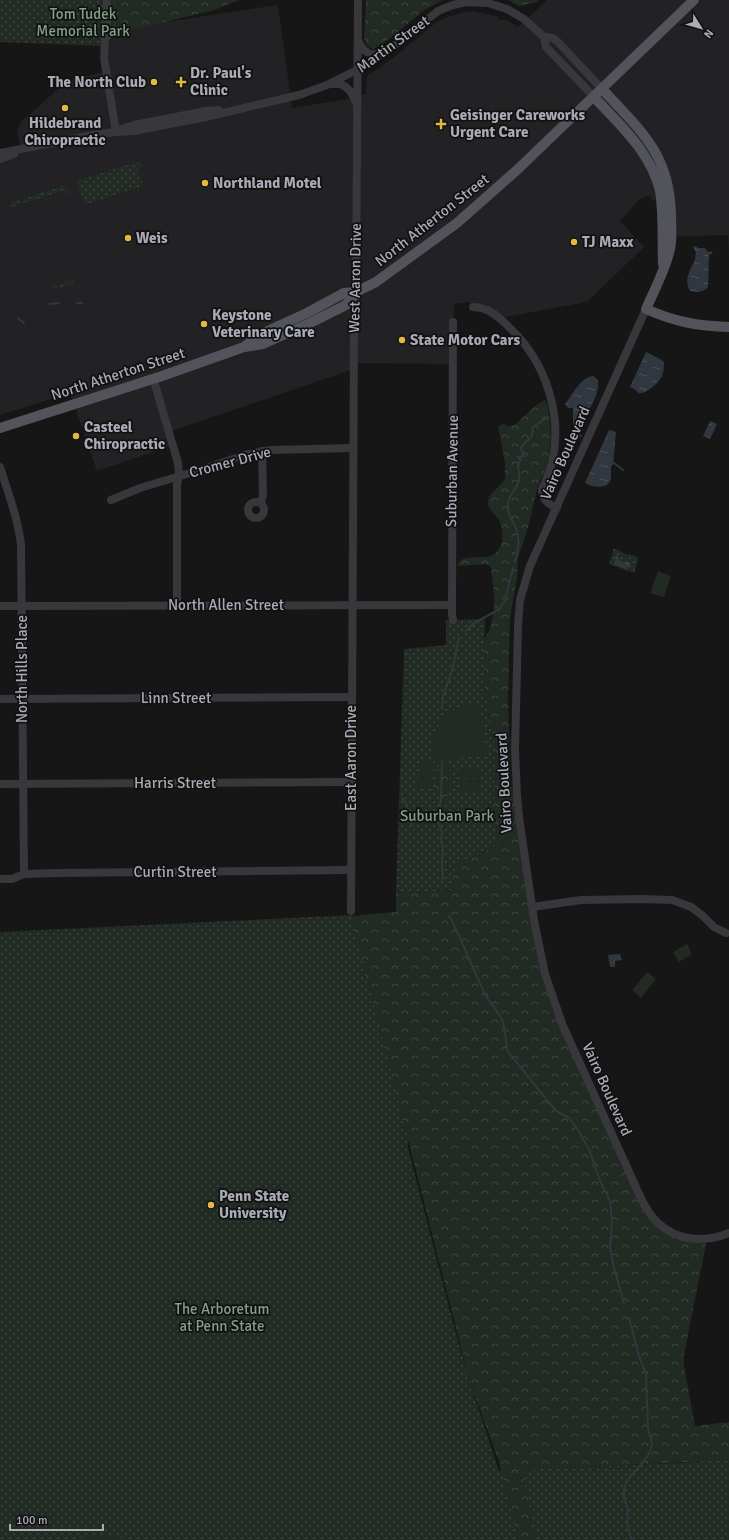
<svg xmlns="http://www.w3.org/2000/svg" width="729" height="1540" font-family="Signika,sans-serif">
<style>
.built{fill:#222224}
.green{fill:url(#green-dots)}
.forest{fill:url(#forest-crowns)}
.pitch{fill:#222a24}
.water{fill:url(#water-ripples)}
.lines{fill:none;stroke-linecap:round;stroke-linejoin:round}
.stream{stroke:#30373f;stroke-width:2}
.minor{stroke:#37373c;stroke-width:8}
.major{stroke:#53545b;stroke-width:10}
.poi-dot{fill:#e2b943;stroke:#111112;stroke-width:1.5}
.labels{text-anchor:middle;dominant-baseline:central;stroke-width:3.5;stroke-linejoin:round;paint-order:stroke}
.park-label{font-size:15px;fill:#82a086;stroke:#111112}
.street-label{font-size:15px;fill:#a9acb6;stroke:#111112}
.poi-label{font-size:15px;font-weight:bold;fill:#a9acb6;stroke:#111112;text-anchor:start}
</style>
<defs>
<pattern id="green-dots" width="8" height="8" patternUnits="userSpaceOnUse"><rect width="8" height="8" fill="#222a24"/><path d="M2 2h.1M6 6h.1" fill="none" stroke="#3f4642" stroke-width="1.8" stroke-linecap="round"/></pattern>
<pattern id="forest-crowns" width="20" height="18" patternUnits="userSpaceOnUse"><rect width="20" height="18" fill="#222a24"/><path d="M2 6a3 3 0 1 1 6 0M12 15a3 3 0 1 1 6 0" fill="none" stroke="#3f4642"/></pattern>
<pattern id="water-ripples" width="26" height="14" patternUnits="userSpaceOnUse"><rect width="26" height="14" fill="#30373f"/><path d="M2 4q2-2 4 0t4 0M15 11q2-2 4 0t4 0" fill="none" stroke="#4b5158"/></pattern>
</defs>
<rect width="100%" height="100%" fill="#161617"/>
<polygon class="built" points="547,0 729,0 729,252 728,235 659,237 656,200 653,201 650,196 646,196 640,199 620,221 644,247 587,302 500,318 469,302 454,304 453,364 354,363 354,369 171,431 174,445 97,471 70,393 0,415 0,151 20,145 17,132 21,122 68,80 105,72 104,46 119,33 152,24 278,5 292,108 348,99 366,94 367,76 392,59 438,21 448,17 464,12 474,11 499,17 498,20 507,20 518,27"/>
<g class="green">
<polygon points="0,0 128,0 126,24 104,46 0,42"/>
<polygon points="137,162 141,163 142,167 138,169 143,186 84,205 77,183 79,180"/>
<polygon points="63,186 66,187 69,193 66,194 65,190 12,207 13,211 12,211 10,205 12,202"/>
<polygon points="73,280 74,284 55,290 53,286"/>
<polygon points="614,548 627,555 629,554 637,557 638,560 634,573 609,564"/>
<polygon points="485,619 484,685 495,747 494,806 498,841 492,848 456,864 453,890 396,893 404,649 446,645 446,620"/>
<polygon points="352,915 407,1124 408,1148 455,1330 469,1379 499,1471 699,1462 729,1432 729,1540 0,1540 0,932"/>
</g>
<g class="forest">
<polygon points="114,0 240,0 214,10 119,33 114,5"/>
<polygon points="366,0 443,0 426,9 384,43 373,49 367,46 364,38"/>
<polygon points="508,0 539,0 537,2 519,6"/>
<path d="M545 400 547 403 549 414 551 433 549 459 546 468 538 485 529 524 518 558 517 578 510 618 508 702 511 785 514 801 532 902 552 994 650 1215 665 1229 707 1239 684 1355V1366L695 1426 729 1422V1460L522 1470 537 1540H518L499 1462 469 1379 353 924 352 916 396 912V893L452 890 456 864 492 848 498 841 494 806 495 747 484 685V641L489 631 494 611V594L491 567 485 564 459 566 457 565C465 548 492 568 501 545 504 539 502 524 498 518 493 512 485 507 489 497 490 495 502 483 505 479V463L498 426 503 424 508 426 515 425 535 406Z"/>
<polygon points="439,761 450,763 451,790 443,804 439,803 439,794 435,785"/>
<polygon points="87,1536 109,1536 132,1540 79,1540"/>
</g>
<g class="pitch">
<polygon points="658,571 671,576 664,597 650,593"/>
<path d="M472 703H480L487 754 483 757 479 756 435 760C427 747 438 718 452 711 458 708 465 705 472 703Z"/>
<polygon points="420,761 435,763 432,788 417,787"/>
<polygon points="458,768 480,768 481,778 459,778"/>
<rect x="459" y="781" width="22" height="10"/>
<polygon points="687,944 692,954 679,962 673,952"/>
<polygon points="647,972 656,979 641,998 632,990"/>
</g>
<g class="water">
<path d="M695 246 698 248H705L708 252 711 251 713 253 709 255 708 287C703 293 696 292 690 291 684 280 689 272 694 262 696 259 695 256 696 252L693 247Z"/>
<path d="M646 352 660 359 664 362C664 367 664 373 661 378 657 384 645 395 638 393L636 390 630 387Z"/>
<path d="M593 376 598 380C600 395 588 411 581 424V429L579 432H575L573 427V408H568L565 404C572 395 581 377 593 376Z"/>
<polygon points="710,421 717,424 710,439 703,436"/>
<path d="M609 430 616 432 613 465 611 466V480L607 485C600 488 592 487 585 483Z"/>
<polygon points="616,555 621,562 629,562 630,565 626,569 614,565"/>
<polygon points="620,954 622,960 615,961 615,967 610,967 608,955"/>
</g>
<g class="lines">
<g class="stream">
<polyline points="77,303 82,303"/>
<polyline points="49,304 59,303"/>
<polyline points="18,318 24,323"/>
<polyline points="578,432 581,436"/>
<polyline points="614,463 623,470"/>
<path d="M515 562C518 552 520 538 516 528 513 521 508 516 508 508 507 493 517 491 519 480 521 472 515 467 521 460L518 457 525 456 521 450 522 446 532 436 533 427 548 417"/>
<polyline points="466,631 474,623 500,609 505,600 513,568"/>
<polyline points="442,709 443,696 452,671 459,638"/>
<polyline points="442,763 441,799 440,805 442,819 439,824 442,832 441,842 443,846 442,865 443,879"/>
<path d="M402 798C410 804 407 817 413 826"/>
<path d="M449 916C463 941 472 968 485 994 490 1004 499 1012 503 1022 506 1033 505 1042 508 1052L556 1111 569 1118 578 1130 589 1149 600 1181 610 1201 612 1220 610 1247 614 1268 624 1303"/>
<polyline points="629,1318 639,1356 646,1374 648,1428 652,1444 650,1452 645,1460 629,1478 624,1488 624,1498 628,1509 627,1525 632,1540"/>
</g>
<g class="minor">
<polyline points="107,0 104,58 116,132"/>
<polyline points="544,37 546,47 550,51 594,97"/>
<path d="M358 40C362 51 370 57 381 53"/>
<path d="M332 84C345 82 352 91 356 103"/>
<polyline points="122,129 134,125 206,111 219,110"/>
<polyline points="0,153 93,135 116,132 134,131 206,117 299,95 327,85 357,70 398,43 438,11 453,5 466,2 488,3 507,9 524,19 544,37 553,38 558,42 602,89"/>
<polyline points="0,159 14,154"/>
<path d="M473 307C489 307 500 318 511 329 546 363 563 415 552 463 549 472 546 481 542 489 542 500 548 504 557 508"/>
<path d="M646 309 530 566 520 600 518 626 515 750 517 795 519 817 534 920 545 974 563 1026 639 1194C644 1205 649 1215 658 1223 677 1241 705 1243 729 1233"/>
<polyline points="153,378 178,463 179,476 177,484 177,605"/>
<path d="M0 467C8 493 18 518 21 545L24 874"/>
<polyline points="111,500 140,488 203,469 245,455 270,450 353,448"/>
<circle cx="256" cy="510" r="8"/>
<polyline points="261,503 263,495 262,451"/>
<polyline points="0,606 452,605"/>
<polyline points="453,620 452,615 453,322"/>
<polyline points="0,699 352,697"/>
<polyline points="0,784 351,782"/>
<polyline points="0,879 12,879 24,874 58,873 350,870"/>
<polyline points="532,907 581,900 642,899 672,900 691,907 703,916 714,927 726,933"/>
<polyline points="351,911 354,334 356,292 358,0"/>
</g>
<g class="major">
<path d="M602 89C641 131 670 154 671 216 671 228 673 241 669 253 664 272 654 291 646 309 675 322 698 326 729 327"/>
<path d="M594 97C619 124 651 152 660 191 664 213 662 241 663 264"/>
<polyline points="244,347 261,334 307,313 344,293 356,292 376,282 457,223 517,170 694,0"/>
<polyline points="0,428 162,376 244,347 263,344 312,322 346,305 356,292"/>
</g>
</g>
<g class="poi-dot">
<circle cx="154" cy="82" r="4"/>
<path d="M179 76h4v4h4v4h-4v4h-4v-4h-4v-4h4z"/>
<circle cx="65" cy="108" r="4"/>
<path d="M439 118h4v4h4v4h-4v4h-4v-4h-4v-4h4z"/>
<circle cx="205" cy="183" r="4"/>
<circle cx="128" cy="238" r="4"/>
<circle cx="574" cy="242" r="4"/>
<circle cx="204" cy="324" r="4"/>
<circle cx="402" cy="340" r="4"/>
<circle cx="76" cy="436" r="4"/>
<circle cx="211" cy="1205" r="4"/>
</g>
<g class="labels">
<g class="park-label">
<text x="83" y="14">Tom Tudek<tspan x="83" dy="17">Memorial Park</tspan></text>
<text x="447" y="816">Suburban Park</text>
<text x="222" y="1309">The Arboretum<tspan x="222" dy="17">at Penn State</tspan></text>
</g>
<g class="street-label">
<text transform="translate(393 44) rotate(-36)">Martin Street</text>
<text transform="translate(432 220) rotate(-38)">North Atherton Street</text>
<text transform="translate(355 278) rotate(-89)">West Aaron Drive</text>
<text transform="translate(118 374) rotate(-18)">North Atherton Street</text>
<text transform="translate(565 453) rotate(-66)">Vairo Boulevard</text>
<text transform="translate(230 462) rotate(-15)">Cromer Drive</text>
<text transform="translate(452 471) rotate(-89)">Suburban Avenue</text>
<text x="226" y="605">North Allen Street</text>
<text transform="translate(22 669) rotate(-90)">North Hills Place</text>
<text x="176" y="698">Linn Street</text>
<text transform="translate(351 758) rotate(-90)">East Aaron Drive</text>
<text x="175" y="783">Harris Street</text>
<text transform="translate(504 783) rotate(-93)">Vairo Boulevard</text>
<text x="175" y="872">Curtin Street</text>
<text transform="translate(607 1089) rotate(66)">Vairo Boulevard</text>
</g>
<g class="poi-label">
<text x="190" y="73">Dr. Paul's<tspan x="190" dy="17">Clinic</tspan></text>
<text x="146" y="82" text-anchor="end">The North Club</text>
<text x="450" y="115">Geisinger Careworks<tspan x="450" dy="17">Urgent Care</tspan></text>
<text x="65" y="123" text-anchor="middle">Hildebrand<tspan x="65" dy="17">Chiropractic</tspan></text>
<text x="213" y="183">Northland Motel</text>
<text x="136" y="238">Weis</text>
<text x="582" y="242">TJ Maxx</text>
<text x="212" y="315">Keystone<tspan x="212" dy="17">Veterinary Care</tspan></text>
<text x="410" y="340">State Motor Cars</text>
<text x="84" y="427">Casteel<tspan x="84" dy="17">Chiropractic</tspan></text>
<text x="219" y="1196">Penn State<tspan x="219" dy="17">University</tspan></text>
</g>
</g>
<g transform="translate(701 28) rotate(127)" stroke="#111112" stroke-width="3" paint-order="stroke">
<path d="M0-3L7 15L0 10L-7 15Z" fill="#a9acb6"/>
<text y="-6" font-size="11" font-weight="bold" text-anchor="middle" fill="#a9acb6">N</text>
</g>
<path d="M10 1524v6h93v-6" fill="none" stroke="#a9acb6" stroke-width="2"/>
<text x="16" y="1524" font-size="12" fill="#a9acb6" stroke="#111112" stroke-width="3" paint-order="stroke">100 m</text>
</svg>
